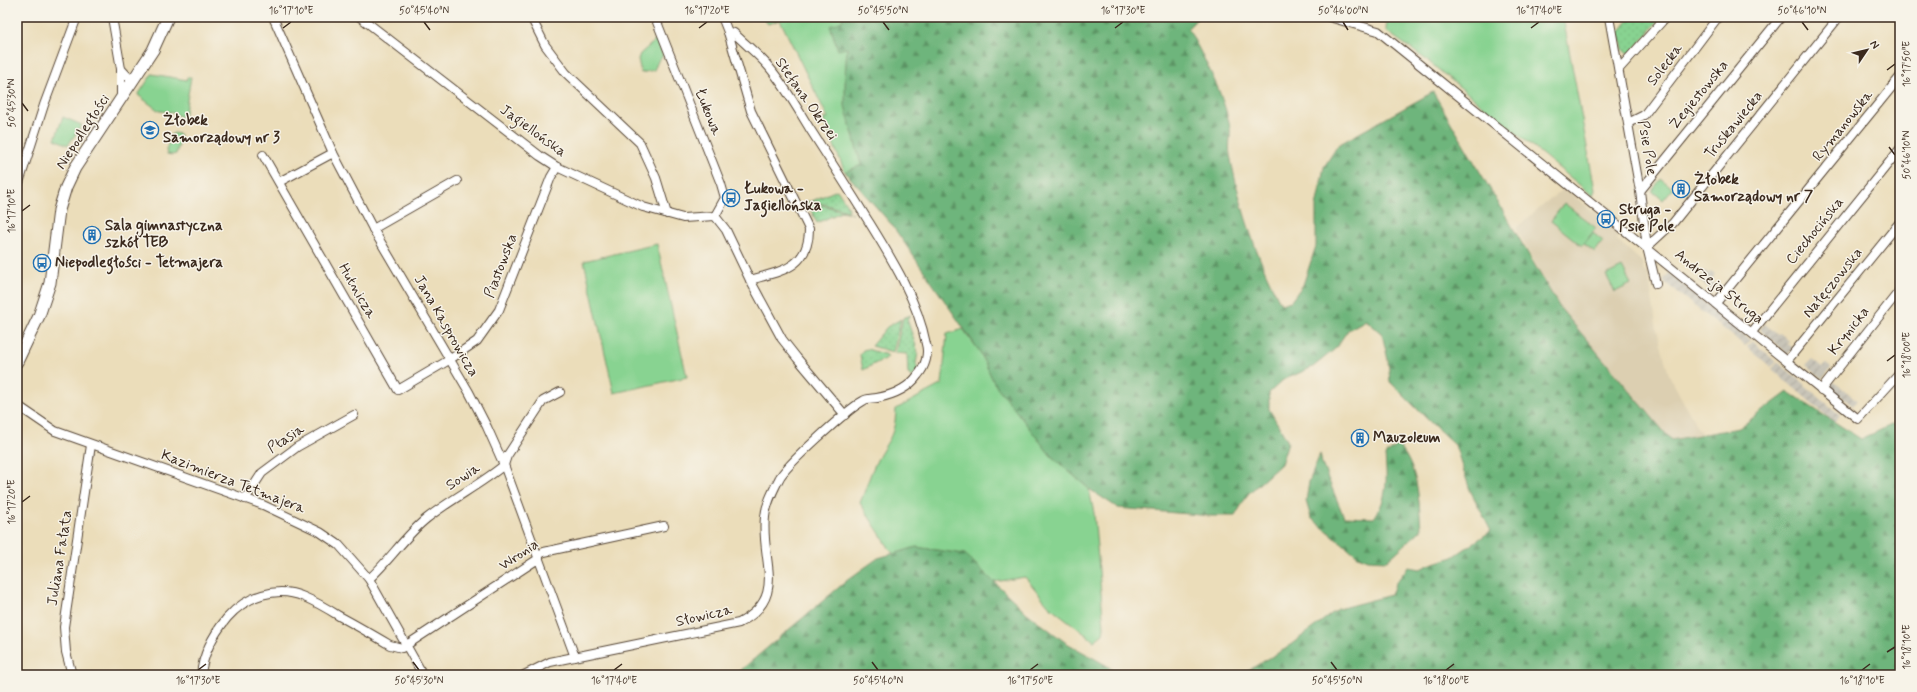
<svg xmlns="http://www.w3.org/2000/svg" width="1917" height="692" font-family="Mynerve,sans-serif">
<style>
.built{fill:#dccfb1}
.industrial{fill:url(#industrial-furrows)}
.grass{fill:url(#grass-dots);stroke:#627e58}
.forest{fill:url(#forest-firs);stroke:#54704c}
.green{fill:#88d391;stroke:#627e58}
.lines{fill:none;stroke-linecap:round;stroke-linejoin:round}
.street-casing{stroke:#554535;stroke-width:10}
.secondary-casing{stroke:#554535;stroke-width:13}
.street{stroke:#fff;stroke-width:8}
.secondary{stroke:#fff;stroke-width:11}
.ticks{fill:none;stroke:#3b2a1e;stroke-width:1.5}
.labels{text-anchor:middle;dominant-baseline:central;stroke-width:3;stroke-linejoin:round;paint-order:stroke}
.street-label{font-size:15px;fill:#3b2a1e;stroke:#f7f3e8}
.poi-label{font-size:15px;font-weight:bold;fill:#3b2a1e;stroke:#f7f3e8;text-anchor:start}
.neatline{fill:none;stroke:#3b2a1e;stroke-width:1.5}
.ticks-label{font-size:10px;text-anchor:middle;fill:#3b2a1e}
</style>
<defs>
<pattern id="industrial-furrows" width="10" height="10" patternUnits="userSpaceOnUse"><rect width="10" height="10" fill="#c8c4b8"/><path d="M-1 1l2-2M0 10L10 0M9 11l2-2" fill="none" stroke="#a49f95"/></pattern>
<pattern id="grass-dots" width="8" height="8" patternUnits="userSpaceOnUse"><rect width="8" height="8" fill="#88d391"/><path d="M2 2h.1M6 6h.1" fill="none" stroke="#76b57d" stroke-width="1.8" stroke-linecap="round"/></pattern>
<pattern id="forest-firs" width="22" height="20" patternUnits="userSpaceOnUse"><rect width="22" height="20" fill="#6eb57b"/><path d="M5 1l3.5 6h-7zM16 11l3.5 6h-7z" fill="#5c9364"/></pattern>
</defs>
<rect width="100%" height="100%" fill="#f7f3e8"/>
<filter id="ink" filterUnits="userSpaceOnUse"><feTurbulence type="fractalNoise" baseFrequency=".025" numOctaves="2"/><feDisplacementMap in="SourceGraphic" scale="8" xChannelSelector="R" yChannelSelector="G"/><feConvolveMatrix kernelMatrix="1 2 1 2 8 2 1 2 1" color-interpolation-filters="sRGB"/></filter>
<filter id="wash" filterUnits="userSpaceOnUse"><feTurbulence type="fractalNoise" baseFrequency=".012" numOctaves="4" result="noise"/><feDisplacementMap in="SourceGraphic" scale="16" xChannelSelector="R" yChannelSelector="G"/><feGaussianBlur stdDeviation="0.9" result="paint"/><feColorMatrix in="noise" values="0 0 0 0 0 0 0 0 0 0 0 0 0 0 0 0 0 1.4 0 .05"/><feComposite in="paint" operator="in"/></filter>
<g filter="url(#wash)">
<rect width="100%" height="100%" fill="#ebddba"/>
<polygon class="built" points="1564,188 1621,234 1616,239 1642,262 1644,271 1648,272 1657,330 1669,375 1697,427 1712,448 1664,480 1554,298 1516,228"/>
<g class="industrial">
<polygon points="1705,271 1709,274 1711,271 1715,274 1711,280 1717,285 1713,291 1699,280"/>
<polygon points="1669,273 1723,318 1718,325 1663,281"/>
<polygon points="1724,318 1750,340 1745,346 1719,325"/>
<polygon points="1765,324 1778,335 1780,333 1789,341 1787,343 1793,348 1788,354 1760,329"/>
<polygon points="1752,341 1776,362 1771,367 1747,347"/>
<polygon points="1812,359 1822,367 1825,363 1831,368 1822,379 1806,365"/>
<polygon points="1778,362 1840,415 1834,422 1772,369"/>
<polygon points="1833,381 1857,400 1853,406 1828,386"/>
</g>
<g class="grass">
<polygon points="1631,17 1662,17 1630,53 1625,52 1623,49 1619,32"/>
<polygon points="837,190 849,208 848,211 812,201"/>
<polygon points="808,201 853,214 843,211 817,223 807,202"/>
<polygon points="911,315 907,319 918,352 916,364 918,370 912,378 908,374 907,354 895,353 903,318"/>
<polygon points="901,319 893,352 871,346 887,327"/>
<polygon points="867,349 887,355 888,357 863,370 860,355 863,350"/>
</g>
<g class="forest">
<path d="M843 17H1199L1188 28C1203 57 1222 90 1229 122 1232 133 1228 144 1230 155 1240 207 1256 257 1281 304L1291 301 1303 285 1316 246V207L1324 167 1338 145 1433 92 1560 308 1671 440 1739 428 1788 392 1861 439 1900 421V675H1240L1285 649 1338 609 1391 595 1395 584 1408 567 1420 569 1431 564 1453 557 1491 531 1470 490 1455 445 1428 420 1390 382 1388 360 1382 334 1366 320 1348 330 1335 349 1313 367 1283 380 1269 393V409L1288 442 1281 464 1248 494 1235 516H1211L1118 508 1089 489 1051 456 994 383 980 352 892 225 845 172 861 165 845 106V75L847 49 838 50 830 25 842 21Z"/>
<path d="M1398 445C1419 468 1419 501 1421 530L1387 561 1368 560 1358 556 1311 518 1306 501 1309 482 1320 454 1322 464 1344 517 1374 518C1388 498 1387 479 1385 455Z"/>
<polygon points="916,547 965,554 1027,613 1065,642 1106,665 1119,675 735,675 850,578 878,558"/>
</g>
<g class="green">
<polygon points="762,17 843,17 842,21 830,26 838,50 847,48 845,75 845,106 861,165 845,172 823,119 828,118 780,20 768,24"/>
<polygon points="1387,17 1563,17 1595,190 1593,196 1428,61 1386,31"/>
<polygon points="657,39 663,56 659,59 654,70 641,73 638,59 640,54"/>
<polygon points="152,74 187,80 187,77 191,77 184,118 170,112 159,111 138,95"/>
<polygon points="63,117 82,125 68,145 55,139"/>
<polygon points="174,133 179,134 181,138 176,154 172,155 167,154 166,150 171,135"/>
<polygon points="1661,179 1673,188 1663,200 1652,191"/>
<polygon points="1564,203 1596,228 1582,246 1551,221"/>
<polygon points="1593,233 1603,241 1595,252 1584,244"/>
<polygon points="657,244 687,377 614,393 584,261"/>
<polygon points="1622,267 1631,284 1615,292 1606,275"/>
<path d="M963 329 980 352 994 383 1051 456 1089 489 1094 513 1104 627 1103 634 1094 641 1049 606 1025 577 994 582 965 554 916 547 893 554 860 503C866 489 870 473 877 460 889 438 895 436 896 409L942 384 947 334Z"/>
</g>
</g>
<g filter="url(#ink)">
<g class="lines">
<defs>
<g id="street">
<polyline points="112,17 121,69 133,82"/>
<polyline points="273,17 333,153 373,229 469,392 487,427 504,465 575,657"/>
<polyline points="360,17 540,156 557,167 643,207 683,218 715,216"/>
<polyline points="531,17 545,45 566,73 640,143 656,178 667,214"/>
<polyline points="655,17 721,184 725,198 715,216"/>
<path d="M722 17 728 32 751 111 809 229C809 268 781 271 750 280"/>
<polyline points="1329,17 1378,31 1858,419 1900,373"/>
<polyline points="1609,17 1640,191 1647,247 1656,284"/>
<polyline points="121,69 121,99"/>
<polyline points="1619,69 1666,17"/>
<polyline points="1628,123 1644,115 1718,17"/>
<polyline points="263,155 398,390 449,360 477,341 499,310 551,177 557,167"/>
<polyline points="279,182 333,153"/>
<polyline points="17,189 44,105 77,17"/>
<polyline points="1640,191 1781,17"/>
<polyline points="715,216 726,230 750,280 782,339 797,358 845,415"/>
<polyline points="373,229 457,181"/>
<polyline points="1647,247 1673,223 1839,17"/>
<polyline points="1716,303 1900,77"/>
<polyline points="1752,332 1900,149"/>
<polyline points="1787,361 1900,222"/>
<polyline points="1821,390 1900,290"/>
<polyline points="17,405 55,431 263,505 320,532 339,545 369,579 423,675"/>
<polyline points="245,499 262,473 297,447 354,415"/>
<path d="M369 579C390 560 405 536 426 519 451 499 480 485 504 465L507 456 543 401 560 392"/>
<polyline points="72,675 66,652 64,627 91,445"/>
<path d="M201 675C203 653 213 635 227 618 246 596 277 585 304 597 316 602 328 609 339 616 356 625 373 635 390 645L402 648 538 559 540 554 544 552 664 526"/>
<path d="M524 675 550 662 739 623C789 597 760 561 765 517 766 504 773 491 779 479 785 466 848 409 863 401 867 398 872 399 877 398 893 395 908 389 918 375 925 367 929 354 926 344 917 297 888 253 864 214 846 185 828 157 810 129 797 108 785 86 769 67 759 55 745 44 734 33L728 32"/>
</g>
<polyline id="secondary" points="17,362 39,316 50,283 59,210 66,187 75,168 153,50 168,17"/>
</defs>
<use href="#street" class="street-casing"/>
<use href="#secondary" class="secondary-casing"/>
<use href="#street" class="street"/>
<use href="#secondary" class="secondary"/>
</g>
</g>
<path class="ticks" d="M424 22 430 30M883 22 889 30M1343 22 1348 30M1802 22 1808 30M283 28 291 22M699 28 707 22M1115 28 1123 22M1531 28 1539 22M1887 70 1895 64M22 103 28 111M1889 147 1895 155M22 211 30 205M1887 361 1895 355M22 502 30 496M1887 652 1895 647M413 662 419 670M872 662 878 670M1331 662 1337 670M198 670 206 664M614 670 622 664M1030 670 1038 664M1446 670 1454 664M1862 670 1870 664"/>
<defs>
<symbol id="school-ring" viewBox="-11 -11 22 22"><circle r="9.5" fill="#f7f3e8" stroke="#1f6fb2" stroke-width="1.5"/><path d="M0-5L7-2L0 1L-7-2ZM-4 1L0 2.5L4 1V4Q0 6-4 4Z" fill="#1f6fb2"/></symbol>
<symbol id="building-ring" viewBox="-11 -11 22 22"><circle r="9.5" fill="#f7f3e8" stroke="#1f6fb2" stroke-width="1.5"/><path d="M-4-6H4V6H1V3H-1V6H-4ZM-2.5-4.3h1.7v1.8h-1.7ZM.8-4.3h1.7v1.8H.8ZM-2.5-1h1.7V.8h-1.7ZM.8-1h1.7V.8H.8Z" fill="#1f6fb2"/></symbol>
<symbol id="bus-ring" viewBox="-11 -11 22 22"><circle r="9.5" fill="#f7f3e8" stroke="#1f6fb2" stroke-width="1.5"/><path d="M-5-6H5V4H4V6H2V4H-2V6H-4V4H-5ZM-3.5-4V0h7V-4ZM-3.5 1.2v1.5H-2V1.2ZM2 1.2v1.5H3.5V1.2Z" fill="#1f6fb2"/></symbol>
</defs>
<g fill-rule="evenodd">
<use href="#school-ring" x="140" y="120" width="20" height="20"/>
<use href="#building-ring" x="1671" y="179" width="20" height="20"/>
<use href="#bus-ring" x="721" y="188" width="20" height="20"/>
<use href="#bus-ring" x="1596" y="209" width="20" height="20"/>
<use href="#building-ring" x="82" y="225" width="20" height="20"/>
<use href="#bus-ring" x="32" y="253" width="20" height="20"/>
<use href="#building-ring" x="1350" y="428" width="20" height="20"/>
</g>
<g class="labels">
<g class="street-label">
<text transform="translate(1665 65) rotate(-53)">Solecka</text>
<text transform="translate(1699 95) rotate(-51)">Żegiestowska</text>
<text transform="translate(806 99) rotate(55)">Stefana Okrzei</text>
<text transform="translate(708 112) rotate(68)">Łukowa</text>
<text transform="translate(1734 125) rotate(-51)">Truskawiecka</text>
<text transform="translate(1843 126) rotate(-51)">Rymanowska</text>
<text transform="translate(533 131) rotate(36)">Jagiellońska</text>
<text transform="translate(83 132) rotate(-57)">Niepodległości</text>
<text transform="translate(1647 148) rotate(80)">Psie Pole</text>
<text transform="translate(1815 231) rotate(-51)">Ciechocińska</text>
<text transform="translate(501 266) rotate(-69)">Piastowska</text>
<text transform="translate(1833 283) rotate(-51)">Nałęczowska</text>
<text transform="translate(1719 287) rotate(39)">Andrzeja Struga</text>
<text transform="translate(357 291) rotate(60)">Hutnicza</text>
<text transform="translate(446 326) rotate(60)">Jana Kasprowicza</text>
<text transform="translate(1849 331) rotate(-52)">Krynicka</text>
<text transform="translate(286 439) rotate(-33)">Ptasia</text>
<text transform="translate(463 477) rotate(-33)">Sowia</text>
<text transform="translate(233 482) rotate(21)">Kazimierza Tetmajera</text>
<text transform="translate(519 555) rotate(-34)">Wronia</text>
<text transform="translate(60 558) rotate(-81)">Juliana Fałata</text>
<text transform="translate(704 616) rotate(-13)">Słowicza</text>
</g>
<g class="poi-label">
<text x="163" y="121">Żłobek<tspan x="163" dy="17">Samorządowy nr 3</tspan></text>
<text x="1694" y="180">Żłobek<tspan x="1694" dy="17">Samorządowy nr 7</tspan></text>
<text x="744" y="189">Łukowa -<tspan x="744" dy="17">Jagiellońska</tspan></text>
<text x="1619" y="210">Struga -<tspan x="1619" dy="17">Psie Pole</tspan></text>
<text x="105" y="226">Sala gimnastyczna<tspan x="105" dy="17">szkół TEB</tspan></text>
<text x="55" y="263">Niepodległości - Tetmajera</text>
<text x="1373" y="438">Mauzoleum</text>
</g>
</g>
<rect width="1917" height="692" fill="none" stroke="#f7f3e8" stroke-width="44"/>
<g transform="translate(1867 50) rotate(55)" stroke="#f7f3e8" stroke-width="3" paint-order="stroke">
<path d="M0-3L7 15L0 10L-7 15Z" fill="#3b2a1e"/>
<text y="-6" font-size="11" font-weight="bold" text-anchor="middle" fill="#3b2a1e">N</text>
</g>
<rect x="22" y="22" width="1873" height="648" class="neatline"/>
<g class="ticks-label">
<text x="291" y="14">16°17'10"E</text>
<text x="424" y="14">50°45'40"N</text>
<text x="707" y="14">16°17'20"E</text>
<text x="883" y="14">50°45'50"N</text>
<text x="1123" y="14">16°17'30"E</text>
<text x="1343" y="14">50°46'00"N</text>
<text x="1539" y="14">16°17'40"E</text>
<text x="1802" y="14">50°46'10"N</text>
<text transform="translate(1906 64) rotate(-90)" y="4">16°17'50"E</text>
<text transform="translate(11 103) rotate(-90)" y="4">50°45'30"N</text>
<text transform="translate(1906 155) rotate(-90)" y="4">50°46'10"N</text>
<text transform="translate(11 211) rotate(-90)" y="4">16°17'10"E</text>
<text transform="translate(1906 355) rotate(-90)" y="4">16°18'00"E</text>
<text transform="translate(11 502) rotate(-90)" y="4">16°17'20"E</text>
<text transform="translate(1906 647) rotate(-90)" y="4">16°18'10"E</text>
<text x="198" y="684">16°17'30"E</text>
<text x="419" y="684">50°45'30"N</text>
<text x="614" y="684">16°17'40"E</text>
<text x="878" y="684">50°45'40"N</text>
<text x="1030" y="684">16°17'50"E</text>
<text x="1337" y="684">50°45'50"N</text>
<text x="1446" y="684">16°18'00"E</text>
<text x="1862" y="684">16°18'10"E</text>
</g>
</svg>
